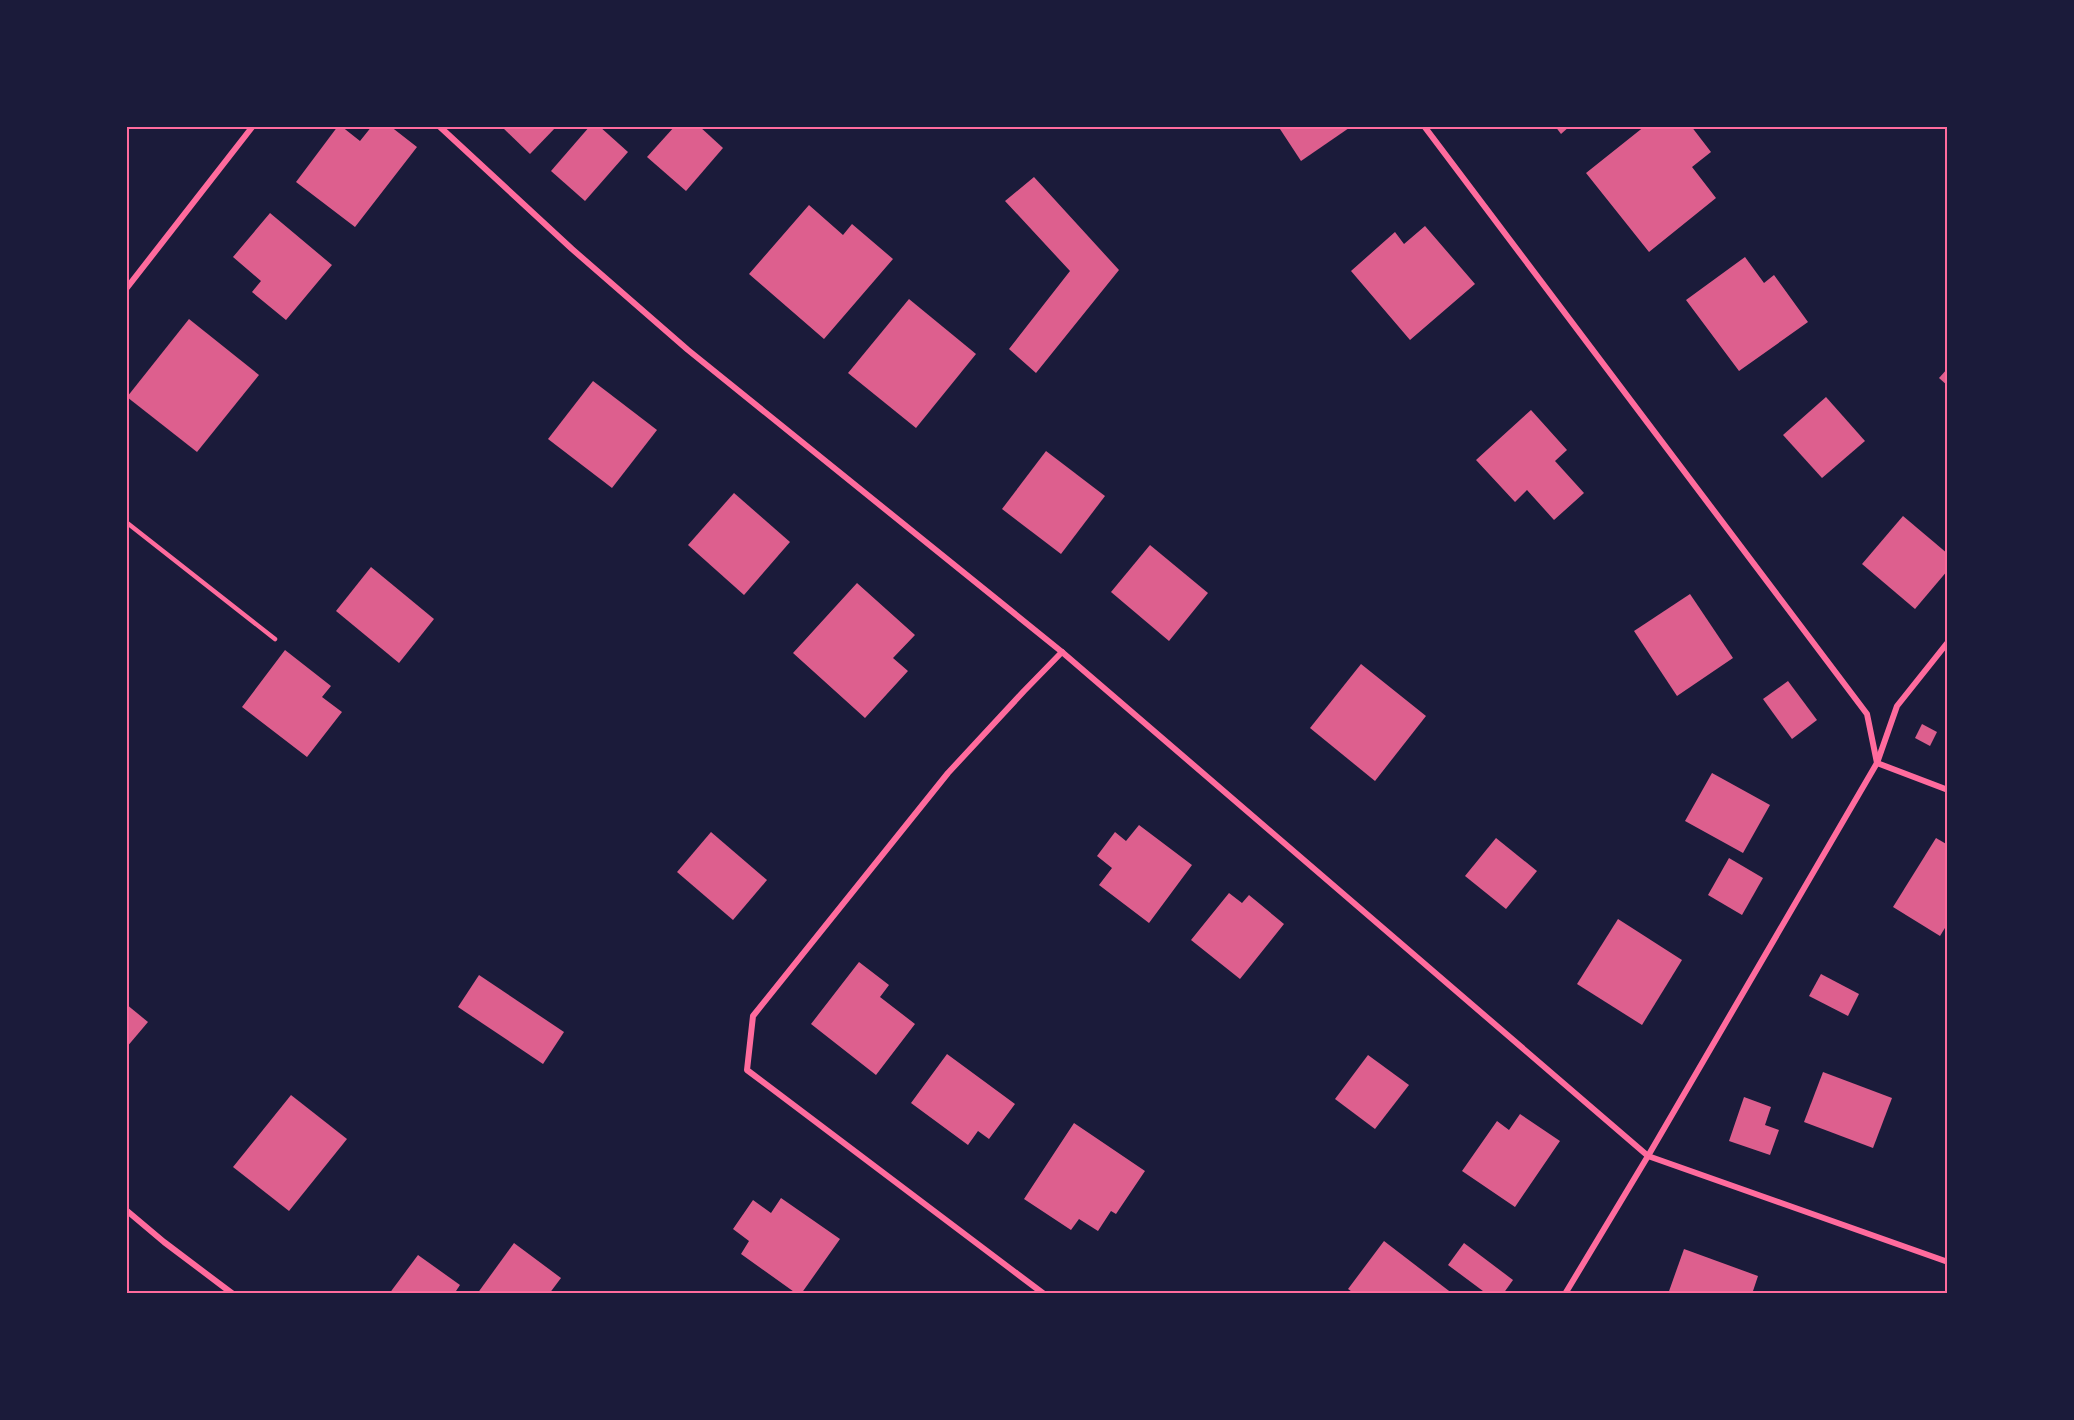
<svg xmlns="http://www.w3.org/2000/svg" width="2074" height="1420" font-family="'Open Sans',sans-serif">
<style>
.building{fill:#dd5f8e}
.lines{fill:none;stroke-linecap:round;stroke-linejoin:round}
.service{stroke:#ff6b9d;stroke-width:4.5}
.minor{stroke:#ff6b9d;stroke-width:6}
.neatline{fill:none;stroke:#ff6b9d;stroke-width:2}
</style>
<rect width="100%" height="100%" fill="#1b1b3a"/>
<g class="building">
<polygon points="338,126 341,126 360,141 372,126 390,126 417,147 355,227 296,182"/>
<polygon points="501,126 557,126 530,154"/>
<polygon points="590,126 599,126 628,152 585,201 551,171"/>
<polygon points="675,126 699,126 723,148 686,191 647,157"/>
<polygon points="1278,126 1347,126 1349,128 1301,161"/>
<polygon points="1555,126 1570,126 1561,134"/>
<polygon points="1645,126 1691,126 1711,152 1692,167 1716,198 1649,252 1586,173"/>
<polygon points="1034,177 1119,270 1036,373 1009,349 1070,271 1005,201"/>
<polygon points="809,205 843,235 852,224 893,259 824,339 749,274"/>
<polygon points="270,213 332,265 286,320 252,292 261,281 233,257"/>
<polygon points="1425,226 1475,284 1410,340 1351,271 1395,232 1404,244"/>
<polygon points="1745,257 1764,283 1774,275 1808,322 1739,371 1686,300"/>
<polygon points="909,299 976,354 916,428 848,373"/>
<polygon points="189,319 259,375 197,452 127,397"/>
<polygon points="1948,368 1948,386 1939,378"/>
<polygon points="593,381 657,430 612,488 548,439"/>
<polygon points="1826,397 1865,441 1822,478 1783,435"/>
<polygon points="1531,410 1567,450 1555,461 1584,493 1554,520 1527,490 1515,502 1476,460"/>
<polygon points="1046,451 1105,496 1061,554 1002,509"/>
<polygon points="734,493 790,542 744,595 688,545"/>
<polygon points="1903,516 1948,554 1948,570 1915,609 1862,564"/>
<polygon points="1150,545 1208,593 1169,641 1111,592"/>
<polygon points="371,567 434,619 399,663 336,611"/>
<polygon points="857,583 915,635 893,658 908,671 865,718 793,653"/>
<polygon points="1690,594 1733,658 1677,696 1634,631"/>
<polygon points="285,650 331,686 322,697 342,712 307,757 242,707"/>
<polygon points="1361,664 1426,716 1375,781 1310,728"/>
<polygon points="1788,681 1817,720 1792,739 1763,699"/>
<polygon points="1922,724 1937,732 1930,746 1915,738"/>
<polygon points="1712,773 1770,805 1743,853 1685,821"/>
<polygon points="1139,825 1192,865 1149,923 1099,885 1112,868 1097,856 1115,832 1126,841"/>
<polygon points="711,832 767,880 733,920 677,872"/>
<polygon points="1496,838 1537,871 1506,909 1465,876"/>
<polygon points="1936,838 1948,845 1948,923 1940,936 1893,907"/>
<polygon points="1729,858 1763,878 1742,915 1708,895"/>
<polygon points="1229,893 1242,903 1249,895 1284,924 1240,979 1191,940"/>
<polygon points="1618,919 1682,960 1642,1025 1577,984"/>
<polygon points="859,962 889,985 880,997 915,1024 876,1075 811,1024"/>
<polygon points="1821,974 1859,994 1848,1016 1809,996"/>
<polygon points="479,975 564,1032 543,1064 458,1007"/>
<polygon points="126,1004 148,1022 126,1048"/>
<polygon points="947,1054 1015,1104 989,1139 978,1131 968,1145 911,1103"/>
<polygon points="1368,1055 1409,1085 1375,1129 1335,1099"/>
<polygon points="1823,1072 1892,1098 1873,1148 1804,1122"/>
<polygon points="291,1095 347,1139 289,1211 233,1167"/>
<polygon points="1744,1097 1771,1107 1765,1125 1779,1130 1770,1155 1729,1141"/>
<polygon points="1520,1114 1560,1141 1515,1207 1462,1171 1497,1121 1509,1130"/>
<polygon points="1074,1123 1145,1171 1116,1214 1111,1211 1098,1231 1079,1219 1071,1230 1024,1199"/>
<polygon points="781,1198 840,1239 801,1294 797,1294 741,1254 749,1241 733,1229 753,1200 771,1213"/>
<polygon points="1384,1241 1453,1294 1355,1294 1348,1289"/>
<polygon points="514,1243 561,1278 549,1294 477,1294"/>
<polygon points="1464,1243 1513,1280 1503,1294 1487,1294 1448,1265"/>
<polygon points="1684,1249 1758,1276 1752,1294 1668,1294"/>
<polygon points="418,1255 460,1285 454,1294 389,1294"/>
</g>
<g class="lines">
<polyline class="service" points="126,522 275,639"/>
<g class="minor">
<polyline points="439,126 572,249 688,350 1062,652 1648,1156 1948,1262"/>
<polyline points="1424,126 1867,714 1877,763 1948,790"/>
<polyline points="126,289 253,126"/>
<polyline points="126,1210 164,1242 233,1294"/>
<polyline points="1044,1294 747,1070 753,1016 948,773 1024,691 1062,652"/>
<polyline points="1565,1294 1648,1156 1877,763 1897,706 1948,642"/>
</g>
</g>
<rect width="2074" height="1420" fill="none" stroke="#1b1b3a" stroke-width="255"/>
<rect x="128" y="128" width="1818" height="1164" class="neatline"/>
</svg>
